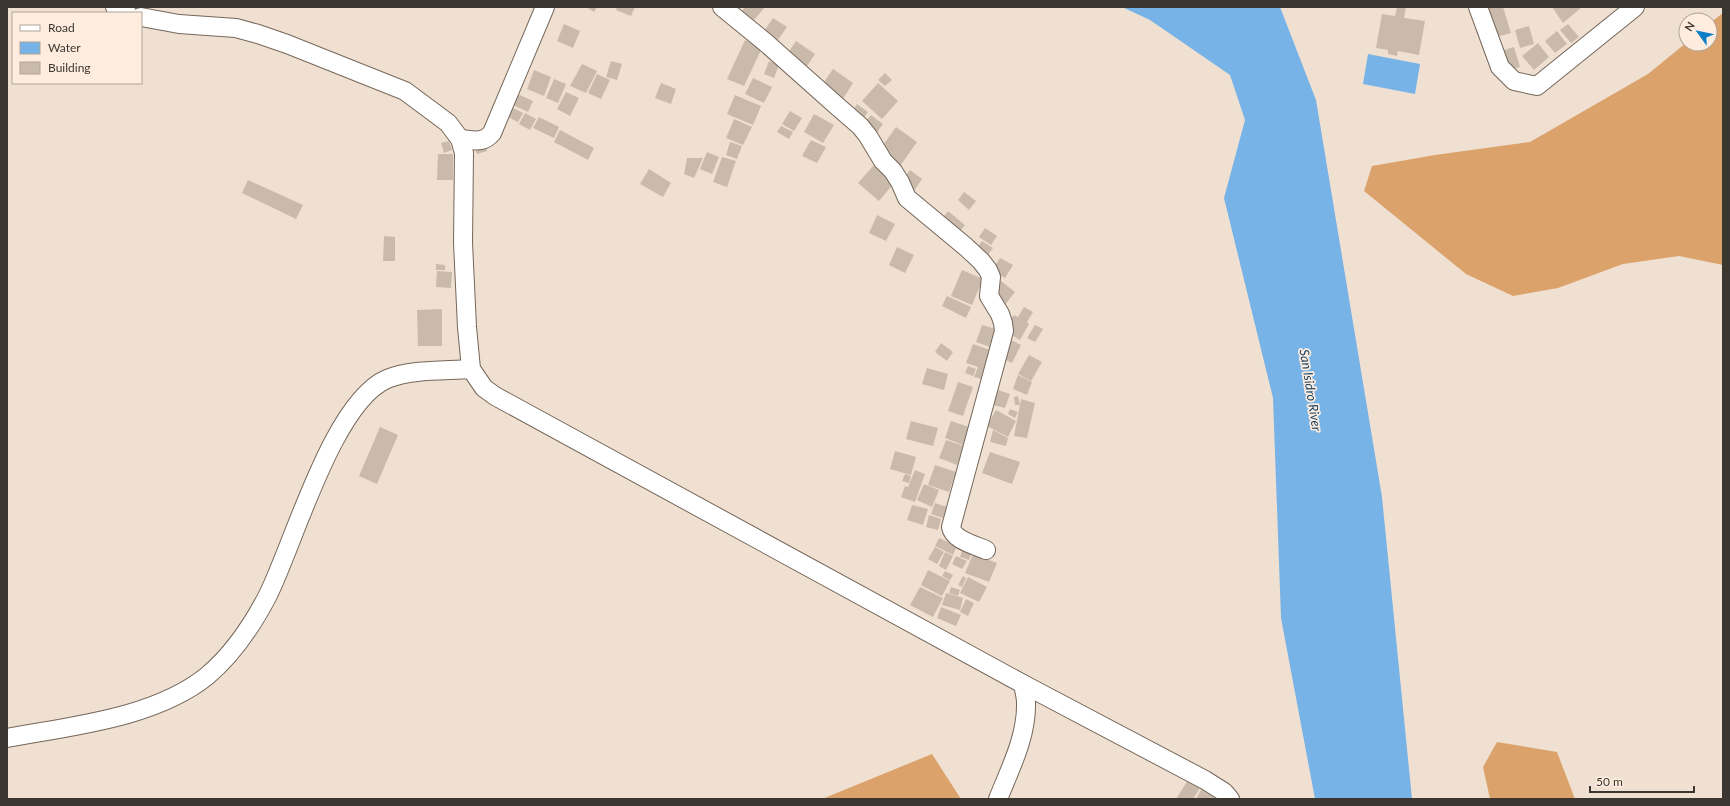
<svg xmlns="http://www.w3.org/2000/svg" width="1730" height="806" font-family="Lato,sans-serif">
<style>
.forest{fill:#dba26c}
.water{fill:#77b3e6}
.building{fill:#cabaac}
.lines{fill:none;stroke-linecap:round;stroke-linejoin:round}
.minor-casing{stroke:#75675a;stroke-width:20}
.minor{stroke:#fff;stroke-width:18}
.labels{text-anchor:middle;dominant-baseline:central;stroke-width:3.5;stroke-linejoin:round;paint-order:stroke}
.water-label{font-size:13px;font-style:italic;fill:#134062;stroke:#feeddf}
</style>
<rect width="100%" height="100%" fill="#f0e0d2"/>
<g class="forest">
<polygon points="1723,13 1723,265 1679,256 1623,264 1558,288 1513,296 1466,274 1364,191 1372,166 1435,155 1530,142 1648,74 1686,43 1686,44 1710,44 1710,23"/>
<polygon points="1497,742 1557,752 1575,799 1490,799 1483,767"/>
<polygon points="932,754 961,799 822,799"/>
</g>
<g class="water">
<polygon points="1122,7 1280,7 1316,100 1382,497 1412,799 1315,799 1281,618 1273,398 1224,198 1245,120 1230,75 1150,20"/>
<polygon points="1368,54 1420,64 1415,94 1363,84"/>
</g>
<g class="building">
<polygon points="586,7 597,7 594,12"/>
<polygon points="617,7 635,7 631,16 616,10"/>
<polygon points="745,7 765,7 754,20 742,11"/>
<polygon points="1397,7 1406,7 1404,18 1425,21 1419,55 1398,51 1397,56 1388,54 1388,50 1376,48 1382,14 1395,16"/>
<polygon points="1484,7 1503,7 1511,33 1496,37"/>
<polygon points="1552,7 1582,7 1563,23"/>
<polygon points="773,18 787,27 778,40 764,31"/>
<polygon points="564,24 580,31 573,48 557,41"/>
<polygon points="1568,24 1579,37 1571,43 1560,30"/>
<polygon points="1529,26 1534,44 1520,48 1515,30"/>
<polygon points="1557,31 1567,44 1555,53 1545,41"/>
<polygon points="745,40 762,48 744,86 727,79"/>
<polygon points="796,41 815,54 805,69 786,56"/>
<polygon points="1538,43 1549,57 1534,70 1522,56"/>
<polygon points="1514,47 1520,67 1507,71 1501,51"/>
<polygon points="611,61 622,64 617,80 606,77"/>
<polygon points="769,61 779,65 774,78 764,74"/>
<polygon points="582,64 597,71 586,93 570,86"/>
<polygon points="833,69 853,83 841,102 820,88"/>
<polygon points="534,70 551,77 544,96 527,89"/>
<polygon points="885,73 892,80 885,86 878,80"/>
<polygon points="597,74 610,80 601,99 588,93"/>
<polygon points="753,78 772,87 764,103 745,94"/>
<polygon points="554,79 566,84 558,103 546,98"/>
<polygon points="661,83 676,89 671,104 655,98"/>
<polygon points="878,83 898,101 882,119 862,101"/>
<polygon points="513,92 533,101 528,112 507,102"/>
<polygon points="566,92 579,98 570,116 557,109"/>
<polygon points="735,95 761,106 753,125 727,114"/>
<polygon points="857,104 868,112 861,122 850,115"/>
<polygon points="509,106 523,113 518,122 504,115"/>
<polygon points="790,111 802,118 794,131 782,124"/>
<polygon points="525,113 536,119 530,130 519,124"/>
<polygon points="814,114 834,125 823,143 804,132"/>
<polygon points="871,115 883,124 875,135 862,125"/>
<polygon points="539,117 559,127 554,138 533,128"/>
<polygon points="734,119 752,127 743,145 726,138"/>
<polygon points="781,126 793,132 789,139 777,132"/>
<polygon points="896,127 917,142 900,166 879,151"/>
<polygon points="560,130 594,148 588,160 554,142"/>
<polygon points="811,140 826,147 817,163 802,156"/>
<polygon points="449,141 452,150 444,153 441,143"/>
<polygon points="730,142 742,146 737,159 726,155"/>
<polygon points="485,145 487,151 477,154 475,148"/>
<polygon points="707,152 719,157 712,174 700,169"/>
<polygon points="438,154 453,154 453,180 437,180"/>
<polygon points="722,157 736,161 727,187 713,182"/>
<polygon points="687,158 703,158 694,178 684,174"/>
<polygon points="874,165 894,183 879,201 858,183"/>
<polygon points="649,169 671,183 663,197 640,184"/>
<polygon points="910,170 922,179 914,191 901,182"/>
<polygon points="248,180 303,205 296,219 242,193"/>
<polygon points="964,192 976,201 969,210 958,200"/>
<polygon points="948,211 965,225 956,236 939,222"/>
<polygon points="877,215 895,224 886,241 869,233"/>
<polygon points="985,228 997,236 991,245 979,237"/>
<polygon points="384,236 395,237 395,261 383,261"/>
<polygon points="982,241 993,248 985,259 974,252"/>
<polygon points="897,247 914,255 905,273 889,265"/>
<polygon points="1000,258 1013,265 1005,278 992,271"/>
<polygon points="436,264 445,265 445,270 436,270"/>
<polygon points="962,270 983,279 972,305 951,296"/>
<polygon points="437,271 452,272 451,288 436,287"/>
<polygon points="1001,281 1015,292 1004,306 990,296"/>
<polygon points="947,296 971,307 966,318 942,306"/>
<polygon points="1024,307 1033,312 1027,322 1029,324 1020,340 1004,330 1014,315 1018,317"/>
<polygon points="442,309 442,346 418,346 417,310"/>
<polygon points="982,325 996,329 990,347 976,342"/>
<polygon points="1035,325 1043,329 1035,342 1027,338"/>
<polygon points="1007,338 1021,345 1012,363 998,356"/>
<polygon points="941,343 953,352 947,361 935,352"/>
<polygon points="973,344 990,350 981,379 974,377 978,367 966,363"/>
<polygon points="1029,355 1042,362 1031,381 1018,374"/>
<polygon points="968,366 976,369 973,376 965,373"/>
<polygon points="927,368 948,374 944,390 922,384"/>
<polygon points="1018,375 1032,382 1027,395 1013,389"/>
<polygon points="958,382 973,387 963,416 948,411"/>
<polygon points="998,390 1010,394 1005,408 993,405"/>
<polygon points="1018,396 1020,405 1015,405 1014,397"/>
<polygon points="1021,399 1035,403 1027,438 1014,436"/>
<polygon points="1010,409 1018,412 1015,418 1008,414"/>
<polygon points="996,410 1016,421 1008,437 987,426"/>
<polygon points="911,421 938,428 933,446 906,439"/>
<polygon points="951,421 969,427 963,445 945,438"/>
<polygon points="380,427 398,435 377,484 359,476"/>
<polygon points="993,430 1008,438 1006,446 990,442"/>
<polygon points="946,440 964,446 957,465 939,458"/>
<polygon points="895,451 916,457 911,475 890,469"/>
<polygon points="990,452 1020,462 1012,484 982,473"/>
<polygon points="935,465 956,472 949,492 928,485"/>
<polygon points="915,470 925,474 915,502 901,497 905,486 916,490 908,487"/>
<polygon points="905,474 911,476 909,483 902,481"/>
<polygon points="924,484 939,490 932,507 917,500"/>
<polygon points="935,503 947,507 943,518 931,514"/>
<polygon points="912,505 928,509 923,525 907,520"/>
<polygon points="929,515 941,519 938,530 926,527"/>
<polygon points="939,538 957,546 953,555 935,546"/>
<polygon points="935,547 944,552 937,564 928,559"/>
<polygon points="963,548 972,552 969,560 960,557"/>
<polygon points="945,552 953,556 946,570 939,566"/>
<polygon points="973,554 997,563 989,582 965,573"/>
<polygon points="956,556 967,561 962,569 952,564"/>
<polygon points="928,570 950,581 942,596 921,585"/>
<polygon points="945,571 953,575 950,580 942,576"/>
<polygon points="963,576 966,578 962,587 958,585"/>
<polygon points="968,577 987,587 979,602 960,593"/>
<polygon points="920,587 943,598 933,617 910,605"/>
<polygon points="951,587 960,590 958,596 949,593"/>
<polygon points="946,593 963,598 960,610 942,605"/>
<polygon points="966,599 974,603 968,616 960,612"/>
<polygon points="941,607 961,615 956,626 937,618"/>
<polygon points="1188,780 1200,788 1193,799 1176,799"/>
<polygon points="1201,790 1213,797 1212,799 1196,799"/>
</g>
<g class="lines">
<defs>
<g id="minor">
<polyline points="115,7 127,13"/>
<path d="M722 7 765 42 837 106 860 126 868 136 883 161 893 171 900 182 907 198 966 247 981 261 988 270 991 277 989 296 1000 314 1003 323 1004 331 951 527C953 540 975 545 986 550"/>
<polyline points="1478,7 1500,67 1514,81 1537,86 1635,7"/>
<path d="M141 17 179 24 236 28 258 34 287 44 405 91 448 123 460 139 464 153 463 243 467 327 471 369 484 388 495 396 1023 684C1024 690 1026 696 1026 703 1027 736 1010 769 998 799"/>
<path d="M460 139C473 140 483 144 492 133L545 7"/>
<polyline points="1023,684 1205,780 1224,792 1230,799"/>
<path d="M7 738C71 726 155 718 207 676 232 655 253 624 268 595 294 543 333 402 387 379 411 369 445 371 471 369"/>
</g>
</defs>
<use href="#minor" class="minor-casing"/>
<use href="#minor" class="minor"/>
</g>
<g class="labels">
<g class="water-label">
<text transform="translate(1311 390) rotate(81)">San Isidro River</text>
</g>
</g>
<rect width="1730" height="806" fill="none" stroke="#3c3630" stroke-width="16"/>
<rect x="12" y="12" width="130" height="72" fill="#feeddf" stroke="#b0a499"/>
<rect x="20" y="25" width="20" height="6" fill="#ffffff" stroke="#b0a499"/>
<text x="48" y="32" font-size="12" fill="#3c3630">Road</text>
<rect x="20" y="42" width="20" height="12" fill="#77b3e6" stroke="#b0a499"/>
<text x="48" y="52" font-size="12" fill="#3c3630">Water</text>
<rect x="20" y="62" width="20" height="12" fill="#cabaac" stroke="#b0a499"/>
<text x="48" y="72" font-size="12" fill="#3c3630">Building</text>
<g transform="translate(1698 32) rotate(303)"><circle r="19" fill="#feeddf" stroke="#b0a499"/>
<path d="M0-3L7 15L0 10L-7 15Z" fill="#0a7fc8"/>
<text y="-6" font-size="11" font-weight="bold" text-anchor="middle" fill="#3c3630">N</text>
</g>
<path d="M1590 786v6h104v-6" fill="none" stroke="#3c3630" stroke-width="2"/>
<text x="1596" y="786" font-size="12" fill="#3c3630" stroke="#feeddf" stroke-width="3" paint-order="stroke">50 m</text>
</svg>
